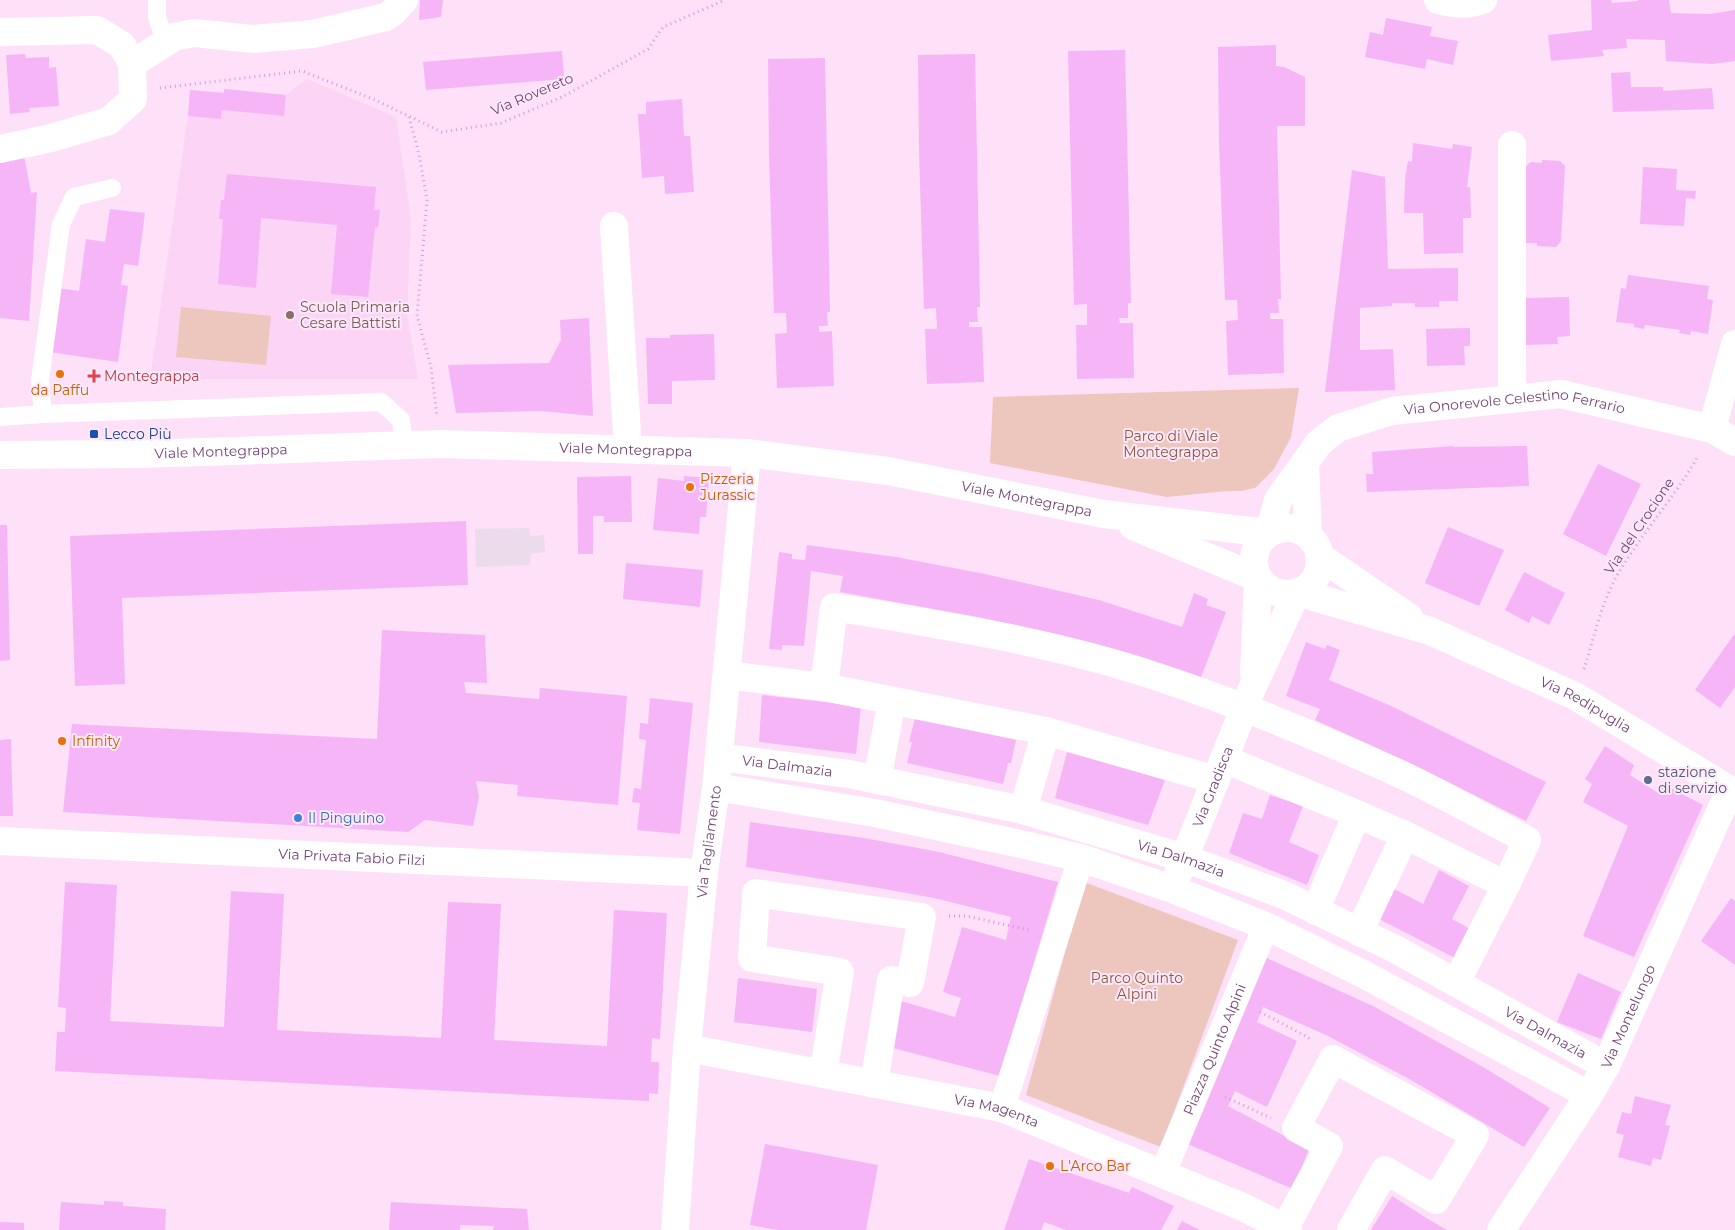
<svg xmlns="http://www.w3.org/2000/svg" width="1735" height="1230" font-family="Montserrat,sans-serif">
<style>
.residential{fill:#fcd4f5}
.industrial{fill:#ecdceb}
.green{fill:#edc6bd}
.building{fill:#f6b5f6}
.lines{fill:none;stroke-linecap:round;stroke-linejoin:round}
.path{stroke:#da98db;stroke-width:3;stroke-dasharray:1 4;stroke-linecap:butt}
.service{stroke:#fff;stroke-width:18}
.pedestrian{stroke:#fff;stroke-width:26}
.minor{stroke:#fff;stroke-width:28}
.secondary{stroke:#fff;stroke-width:28}
.education-dot{fill:#8d6e63;stroke:#ffe8fa;stroke-width:2}
.food-dot{fill:#e8710a;stroke:#ffe8fa;stroke-width:2}
.health-dot{fill:#e0444e;stroke:#ffe8fa;stroke-width:2}
.transit-dot{fill:#1a4fb4;stroke:#ffe8fa;stroke-width:2}
.service-dot{fill:#5c6f8a;stroke:#ffe8fa;stroke-width:2}
.shop-dot{fill:#3f7fe0;stroke:#ffe8fa;stroke-width:2}
.labels{text-anchor:middle;dominant-baseline:central;stroke-width:4;stroke-linejoin:round;paint-order:stroke}
.street-label{font-size:14px;fill:#754577;stroke:#ffe8fa}
.education-label{font-size:14px;fill:#785e54;stroke:#ffe8fa;text-anchor:start}
.health-label{font-size:14px;fill:#be3a42;stroke:#ffe8fa;text-anchor:start}
.food-label{font-size:14px;fill:#c56008;stroke:#ffe8fa;text-anchor:start}
.transit-label{font-size:14px;fill:#164399;stroke:#ffe8fa;text-anchor:start}
.park-label{font-size:14px;fill:#8b5740;stroke:#ffe8fa}
.service-label{font-size:14px;fill:#4e5e75;stroke:#ffe8fa;text-anchor:start}
.shop-label{font-size:14px;fill:#366cbe;stroke:#ffe8fa;text-anchor:start}
</style>
<rect width="100%" height="100%" fill="#fee0f8"/>
<polygon class="residential" points="307,79 396,117 411,219 407,314 418,379 150,379 188,116 190,90 224,93 224,89 286,95"/>
<polygon class="industrial" points="529,528 530,536 544,535 545,552 531,554 530,565 476,567 475,529"/>
<g class="green">
<polygon points="181,307 271,316 266,365 176,357"/>
<polygon points="1299,388 1291,437 1274,469 1255,488 1241,491 1227,491 1167,497 990,463 993,397"/>
<polygon points="1084,882 1238,940 1161,1147 1026,1095"/>
</g>
<g class="building">
<polygon points="420,0 443,0 441,17 419,20"/>
<polygon points="1591,0 1611,0 1612,3 1638,1 1638,0 1669,0 1671,13 1710,14 1735,10 1735,61 1712,64 1666,61 1665,40 1626,39 1627,48 1602,50 1604,56 1551,61 1548,35 1592,30"/>
<polygon points="1386,18 1432,27 1430,36 1458,41 1453,65 1427,59 1425,69 1365,57 1370,32 1383,35"/>
<polygon points="1276,45 1276,66 1284,67 1305,77 1305,126 1277,126 1281,299 1278,299 1279,313 1270,313 1270,319 1283,319 1284,373 1228,375 1226,321 1238,320 1237,300 1225,300 1219,144 1218,47"/>
<polygon points="1125,50 1131,303 1128,303 1128,318 1119,318 1120,323 1133,323 1134,378 1077,379 1076,325 1087,325 1087,304 1074,305 1068,51"/>
<polygon points="562,51 564,79 426,90 423,62"/>
<polygon points="25,54 26,58 49,57 49,68 56,67 59,106 29,108 30,112 10,114 6,55"/>
<polygon points="975,54 980,307 977,307 978,322 969,322 969,327 982,327 984,382 927,384 925,329 937,329 936,308 924,309 919,152 918,55"/>
<polygon points="825,58 830,312 827,312 828,326 819,326 819,332 832,331 834,386 777,388 775,334 787,333 786,313 774,313 769,156 768,59"/>
<polygon points="1630,72 1631,87 1663,87 1663,91 1712,88 1714,109 1613,112 1611,73"/>
<polygon points="224,89 286,95 284,116 222,110 221,119 188,116 190,90 224,93"/>
<polygon points="682,99 684,136 690,136 694,192 665,194 664,176 642,178 638,114 646,114 646,102"/>
<polygon points="1413,143 1452,149 1453,144 1472,147 1467,187 1470,187 1471,218 1463,218 1463,253 1424,254 1423,213 1404,213 1405,179 1408,161 1412,162"/>
<polygon points="24,155 31,193 37,192 29,321 0,318 0,160"/>
<polygon points="1542,160 1560,161 1565,166 1561,241 1556,247 1537,246 1537,243 1526,243 1519,234 1523,169 1531,162 1542,163"/>
<polygon points="1643,167 1677,169 1676,190 1696,191 1695,199 1686,198 1684,226 1640,224"/>
<polygon points="1352,170 1385,177 1388,269 1458,268 1458,301 1439,301 1439,307 1415,307 1415,303 1392,303 1392,306 1360,308 1360,350 1393,349 1395,390 1325,392"/>
<polygon points="227,174 376,187 374,210 380,210 378,227 375,227 368,297 331,294 337,225 261,218 256,288 218,284 223,219 219,219 221,200 224,200"/>
<polygon points="110,209 145,213 138,266 124,264 121,285 128,286 118,362 49,352 57,288 79,291 86,239 105,242"/>
<polygon points="1628,275 1709,286 1707,299 1713,300 1708,334 1691,331 1690,335 1679,333 1680,330 1645,325 1644,329 1634,327 1634,324 1616,322 1621,288 1626,289"/>
<polygon points="1569,297 1570,336 1557,337 1558,344 1524,345 1522,298"/>
<polygon points="589,318 593,416 541,411 456,413 448,365 549,363 561,340 560,320"/>
<polygon points="1470,328 1470,346 1464,346 1465,365 1427,366 1426,329"/>
<polygon points="714,334 715,380 672,381 672,404 648,404 646,338 670,338 670,335"/>
<polygon points="1453,446 1453,447 1527,446 1529,486 1367,492 1366,474 1373,474 1372,452"/>
<polygon points="1598,464 1641,484 1606,556 1563,534"/>
<polygon points="631,476 632,522 604,522 604,516 593,516 593,554 578,554 577,477"/>
<polygon points="684,476 709,478 706,517 700,517 699,534 653,530 658,478 684,481"/>
<polygon points="466,521 468,585 122,598 125,684 75,686 70,536"/>
<polygon points="0,525 7,525 10,660 0,661"/>
<polygon points="1448,527 1504,550 1479,606 1425,583"/>
<polygon points="807,545 896,557 985,574 1099,600 1182,627 1194,593 1208,599 1206,605 1226,612 1200,680 1051,633 978,617 840,592 843,576 811,571 804,646 782,645 782,650 769,649 779,552 792,554 792,559 805,560"/>
<polygon points="626,563 703,570 700,607 623,599"/>
<polygon points="1524,572 1565,593 1549,625 1532,616 1529,623 1505,610"/>
<polygon points="382,630 485,635 487,683 464,682 466,693 539,699 540,688 627,696 618,805 517,796 518,785 476,781 479,797 473,826 425,820 408,832 63,812 72,724 377,739"/>
<polygon points="1735,633 1735,687 1720,708 1695,690"/>
<polygon points="1306,642 1325,649 1327,645 1340,650 1329,680 1389,705 1546,782 1526,821 1410,763 1315,720 1320,709 1286,696"/>
<polygon points="762,695 861,706 856,754 759,742"/>
<polygon points="650,698 693,703 680,834 637,830 640,803 632,802 634,788 641,789 646,740 639,739 640,723 648,724"/>
<polygon points="915,718 1016,740 1011,763 1008,763 1003,784 907,763 912,742 909,742"/>
<polygon points="11,739 13,816 0,816 0,740"/>
<polygon points="1605,746 1634,765 1630,775 1658,793 1661,783 1703,805 1634,957 1583,936 1628,826 1583,802 1592,784 1585,779"/>
<polygon points="1067,752 1165,780 1148,825 1055,798"/>
<polygon points="1270,795 1303,806 1289,842 1319,855 1307,885 1229,853 1243,813 1262,819"/>
<polygon points="750,822 864,838 939,852 1058,882 1000,1076 889,1047 901,1001 955,1017 961,998 943,992 962,927 1006,940 1011,917 934,898 879,888 746,867"/>
<polygon points="1439,870 1469,886 1452,919 1470,929 1455,958 1379,919 1394,889 1423,904"/>
<polygon points="65,882 117,885 110,1021 224,1027 231,891 284,894 277,1030 441,1038 448,902 501,904 494,1040 607,1046 614,910 667,913 660,1039 652,1038 651,1062 659,1062 658,1094 649,1093 649,1101 55,1071 57,1032 65,1032 66,1008 58,1007"/>
<polygon points="1731,898 1735,901 1735,965 1701,941"/>
<polygon points="1262,956 1373,1006 1483,1067 1550,1108 1524,1147 1411,1080 1328,1036 1263,1007 1257,1022 1297,1041 1267,1107 1235,1091 1228,1106 1309,1149 1293,1189 1183,1142"/>
<polygon points="1578,973 1621,992 1601,1039 1557,1022"/>
<polygon points="738,978 817,989 812,1032 734,1022"/>
<polygon points="1635,1096 1671,1105 1665,1125 1670,1126 1661,1160 1653,1158 1651,1166 1618,1157 1624,1135 1616,1133 1622,1112 1631,1114"/>
<polygon points="765,1144 878,1165 866,1230 778,1230 750,1225"/>
<polygon points="1029,1159 1129,1193 1132,1187 1174,1206 1161,1230 1066,1230 1044,1222 1041,1230 1004,1230"/>
<polygon points="1392,1196 1428,1219 1447,1230 1371,1230"/>
<polygon points="104,1201 123,1202 123,1206 166,1209 165,1230 59,1230 61,1202 104,1205"/>
<polygon points="391,1202 527,1209 529,1230 493,1230 494,1226 460,1225 460,1230 389,1230"/>
<polygon points="1182,1221 1200,1230 1177,1230"/>
<polygon points="0,1222 24,1223 24,1230 0,1230"/>
</g>
<g class="lines">
<g class="path">
<polyline points="160,88 302,71 373,99 442,132 501,123 564,96 648,49 663,27 725,0"/>
<polyline points="409,117 419,154 427,200 417,316 431,367 437,416"/>
<path d="M1584 669C1594 638 1602 600 1619 572 1643 532 1675 497 1698 456"/>
<polyline points="949,916 966,916 1029,930"/>
<polyline points="1260,1012 1306,1036 1311,1040"/>
<polyline points="1225,1097 1271,1118"/>
</g>
<g class="service">
<polyline points="157,0 157,17 166,43"/>
<polyline points="43,414 40,381 61,224 74,197 112,188"/>
<polyline points="0,417 43,414 381,402 401,420 404,445"/>
</g>
<g class="pedestrian">
<polyline points="1002,1108 1081,858"/>
<path id="s1" d="M1163 1173 1266 926"/>
</g>
<g class="minor">
<path d="M1438 0C1454 4 1467 6 1483 0"/>
<polyline points="0,32 97,30 122,45 132,64 133,99 109,121 51,138 0,149"/>
<polyline points="132,64 174,37 194,33 253,39 313,34 386,17 393,12 404,0"/>
<polyline points="614,226 628,449"/>
<polyline points="1512,399 1512,145"/>
<polyline points="1712,429 1735,344"/>
<polyline points="1305,463 1308,535"/>
<path id="s2" d="M1269 533 1278 500 1319 443 1338 428 1392 411 1561 394 1712 429 1735 442"/>
<polyline points="1254,674 1258,578"/>
<polyline points="727,675 824,687 1046,731 1023,810"/>
<path d="M824 687 834 607C943 625 1053 642 1158 677 1240 704 1321 738 1400 774 1443 794 1485 818 1527 840L1506 885 1405 835 1350 811 1224 759"/>
<polyline points="1046,731 1216,780"/>
<path id="s3" d="M719 757 849 774 1023 810 1184 858 1284 895 1395 949 1606 1066"/>
<polyline points="877,780 892,701"/>
<polyline points="716,787 875,813 1016,843 1081,858 1172,889 1266,926 1363,974 1589,1095"/>
<path id="s4" d="M0 841 704 873"/>
<path id="s5" d="M1178 874 1253 686 1297 592"/>
<polyline points="1315,911 1357,814"/>
<polyline points="1359,932 1405,835"/>
<polyline points="1456,983 1506,885"/>
<path id="s6" d="M687 1048 1002 1108 1243 1207 1288 1230"/>
<polyline points="823,1074 840,972 752,958 756,893 922,917 910,983 891,980 874,1084"/>
<polyline points="1285,1228 1329,1146 1296,1128 1333,1059 1475,1135 1436,1200 1385,1170 1351,1230"/>
<path id="s7" d="M675 1230 687 1048 704 873 716 787 747 453"/>
<path id="s8" d="M1501 1230 1589 1095 1606 1066 1730 790"/>
</g>
<g class="secondary">
<path id="s9" d="M0 455 142 454 440 444 747 453 888 471 1104 514 1269 533"/>
<polyline points="1133,526 1258,578"/>
<circle cx="1287" cy="561" r="33"/>
<polyline points="1319,556 1409,617"/>
<path id="s10" d="M1297 592 1430 631 1575 696 1735 793"/>
</g>
</g>
<circle class="education-dot" cx="290" cy="315" r="5"/>
<g class="food-dot">
<circle cx="60" cy="374" r="5"/>
<circle cx="690" cy="487" r="5"/>
<circle cx="62" cy="741" r="5"/>
<circle cx="1050" cy="1166" r="5"/>
</g>
<path class="health-dot" d="M91.5 368.5h5v5h5v5h-5v5h-5v-5h-5v-5h5z"/>
<rect class="transit-dot" x="89" y="429" width="10" height="10" rx="2.5"/>
<circle class="service-dot" cx="1648" cy="780" r="5"/>
<circle class="shop-dot" cx="298" cy="818" r="5"/>
<g class="labels">
<g class="street-label">
<text transform="translate(532 94) rotate(-23)">Via Rovereto</text>
<text stroke="none"><textPath href="#s2" startOffset="309">Via Onorevole Celestino Ferrario</textPath></text>
<text stroke="none"><textPath href="#s9" startOffset="626">Viale Montegrappa</textPath></text>
<text stroke="none"><textPath href="#s9" startOffset="221">Viale Montegrappa</textPath></text>
<text stroke="none"><textPath href="#s9" startOffset="1031">Viale Montegrappa</textPath></text>
<text transform="translate(1639 526) rotate(-56)">Via del Crocione</text>
<text stroke="none"><textPath href="#s10" startOffset="311">Via Redipuglia</textPath></text>
<text stroke="none"><textPath href="#s3" startOffset="69">Via Dalmazia</textPath></text>
<text stroke="none"><textPath href="#s5" startOffset="94">Via Gradisca</textPath></text>
<text stroke="none"><textPath href="#s7" startOffset="390">Via Tagliamento</textPath></text>
<text stroke="none"><textPath href="#s4" startOffset="352">Via Privata Fabio Filzi</textPath></text>
<text stroke="none"><textPath href="#s3" startOffset="474">Via Dalmazia</textPath></text>
<text stroke="none"><textPath href="#s8" startOffset="249">Via Montelungo</textPath></text>
<text stroke="none"><textPath href="#s3" startOffset="879">Via Dalmazia</textPath></text>
<text stroke="none"><textPath href="#s1" startOffset="134">Piazza Quinto Alpini</textPath></text>
<text stroke="none"><textPath href="#s6" startOffset="316">Via Magenta</textPath></text>
</g>
<g class="education-label">
<text x="300" y="307">Scuola Primaria<tspan x="300" dy="16">Cesare Battisti</tspan></text>
</g>
<g class="health-label">
<text x="104" y="376">Montegrappa</text>
</g>
<g class="food-label">
<text x="60" y="390" text-anchor="middle">da Paffu</text>
<text x="700" y="479">Pizzeria<tspan x="700" dy="16">Jurassic</tspan></text>
<text x="72" y="741">Infinity</text>
<text x="1060" y="1166">L'Arco Bar</text>
</g>
<g class="transit-label">
<text x="104" y="434">Lecco Più</text>
</g>
<g class="park-label">
<text x="1171" y="436">Parco di Viale<tspan x="1171" dy="16">Montegrappa</tspan></text>
<text x="1137" y="978">Parco Quinto<tspan x="1137" dy="16">Alpini</tspan></text>
</g>
<g class="service-label">
<text x="1658" y="772">stazione<tspan x="1658" dy="16">di servizio</tspan></text>
</g>
<g class="shop-label">
<text x="308" y="818">Il Pinguino</text>
</g>
</g>
</svg>
